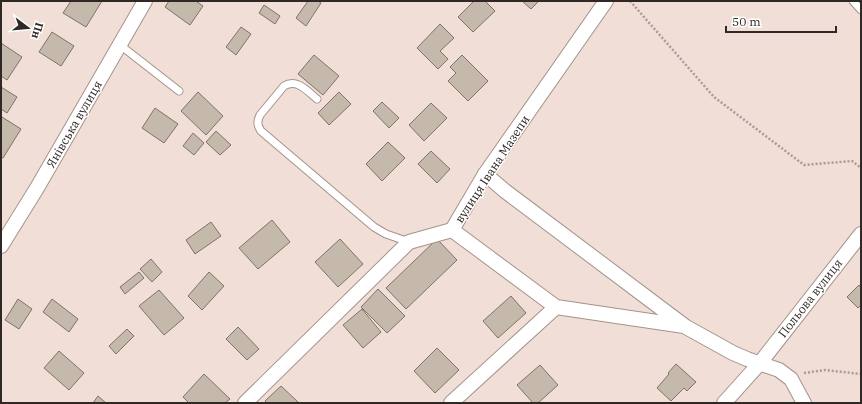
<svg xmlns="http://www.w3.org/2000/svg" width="862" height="404" font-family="'IBM Plex Serif',serif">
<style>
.building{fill:#c4b9ab;stroke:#7d7366}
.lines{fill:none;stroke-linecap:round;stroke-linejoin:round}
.lane-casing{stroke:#a4938c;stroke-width:9}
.street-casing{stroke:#a4938c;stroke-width:16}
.path{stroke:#a89a94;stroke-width:2.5;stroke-dasharray:2 2;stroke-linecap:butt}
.lane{stroke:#fff;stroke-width:7}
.street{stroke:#fff;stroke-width:14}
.labels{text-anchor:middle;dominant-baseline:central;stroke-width:3;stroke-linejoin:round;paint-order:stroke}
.street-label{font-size:12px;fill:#2f2825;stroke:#fff}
</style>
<rect width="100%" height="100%" fill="#f1dfd7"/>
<g class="building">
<polygon points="71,1 102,1 86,27 63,13"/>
<polygon points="169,1 196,1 203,6 190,25 165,7"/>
<polygon points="308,1 318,1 321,3 306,26 296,18"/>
<polygon points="474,1 485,1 495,11 473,32 458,17"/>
<polygon points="522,1 539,1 531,9"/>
<polygon points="264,5 280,16 275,24 259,13"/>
<polygon points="440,24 454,38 440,51 448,59 438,69 417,48"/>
<polygon points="241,27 251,34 236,55 226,47"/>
<polygon points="52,32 74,46 61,66 39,52"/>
<polygon points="1,43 22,57 7,80 1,76"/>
<polygon points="314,55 339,76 323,95 298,74"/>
<polygon points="462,55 488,81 468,101 448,81 456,73 450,67"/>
<polygon points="1,87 17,97 7,113 1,109"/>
<polygon points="198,92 223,116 206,135 181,111"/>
<polygon points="339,92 351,104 329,125 318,113"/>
<polygon points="382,102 399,118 389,128 373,111"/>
<polygon points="431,103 447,118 424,141 409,125"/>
<polygon points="155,108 178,124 164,143 142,128"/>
<polygon points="2,117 21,129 3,158 1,157 1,119"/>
<polygon points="216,131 231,145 220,155 206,142"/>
<polygon points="193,133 204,143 194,155 183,146"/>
<polygon points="388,142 405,158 382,181 366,164"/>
<polygon points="431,151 450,169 437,183 418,164"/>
<polygon points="272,220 290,242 258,269 239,248"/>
<polygon points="211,222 221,236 195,254 186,240"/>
<polygon points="340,239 363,264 338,287 315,262"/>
<polygon points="437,239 457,260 406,309 386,288"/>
<polygon points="151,259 162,272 152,282 140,269"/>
<polygon points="139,272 144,278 125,294 120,287"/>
<polygon points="209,272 224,286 202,310 188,296"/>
<polygon points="859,285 861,288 861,305 858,308 847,297"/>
<polygon points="378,289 405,316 387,333 361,307"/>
<polygon points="159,290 184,318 164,335 139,306"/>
<polygon points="511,296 526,313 498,338 483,321"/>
<polygon points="18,299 32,309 19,329 5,320"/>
<polygon points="52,299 78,319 69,332 43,312"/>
<polygon points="362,309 381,332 363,348 343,325"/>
<polygon points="238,327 259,349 247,360 226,339"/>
<polygon points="127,329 134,336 116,354 109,346"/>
<polygon points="437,348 459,370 435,393 414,371"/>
<polygon points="59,351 84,373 69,390 44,368"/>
<polygon points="676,364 696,382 687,391 684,388 671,401 657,388 669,374 668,373"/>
<polygon points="540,365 558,385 538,403 533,403 517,385"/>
<polygon points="204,374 230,399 225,403 189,403 183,397"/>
<polygon points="281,386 298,402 297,403 267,403 265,401"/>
<polygon points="98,396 106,403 93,403"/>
</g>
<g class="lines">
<defs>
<g id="lane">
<polyline points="853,1 861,10"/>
<polyline points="120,45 179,91"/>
<path d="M317 99C307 91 297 78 284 86L260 115C257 121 257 125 261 131L374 227 386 234 409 242"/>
</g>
<g id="street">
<polyline points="485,174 505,191 686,327 733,353 747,359 779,370 791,379 804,403"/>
<polyline points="452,230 556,307 684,326"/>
<polyline points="1,246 37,188 145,1"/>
<polyline points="245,403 409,242 452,230 485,174 606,1"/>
<polyline points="451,403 556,307"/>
<polyline points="724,403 760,363 861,234"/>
</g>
</defs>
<use href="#lane" class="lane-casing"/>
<use href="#street" class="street-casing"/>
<g class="path">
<polyline points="630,1 714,97 804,165 852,161 861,168"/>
<polyline points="804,373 825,370 861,374"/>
</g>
<use href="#lane" class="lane"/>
<use href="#street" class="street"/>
</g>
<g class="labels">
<g class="street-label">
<text transform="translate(74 124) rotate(-60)">Янівська вулиця</text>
<text transform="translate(492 169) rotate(-57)">вулиця Івана Мазепи</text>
<text transform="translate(810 298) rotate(-52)">Польова вулиця</text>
</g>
</g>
<rect width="862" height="404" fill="none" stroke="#2f2825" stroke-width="4"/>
<g transform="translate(28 28) rotate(106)" stroke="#ffffff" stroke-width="3" paint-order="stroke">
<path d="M0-3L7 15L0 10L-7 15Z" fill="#2f2825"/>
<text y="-6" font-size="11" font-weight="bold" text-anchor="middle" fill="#2f2825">Пн</text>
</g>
<path d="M726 26v6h110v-6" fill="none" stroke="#2f2825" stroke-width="2"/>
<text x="732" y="26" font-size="12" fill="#2f2825" stroke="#ffffff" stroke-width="3" paint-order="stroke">50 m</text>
</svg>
